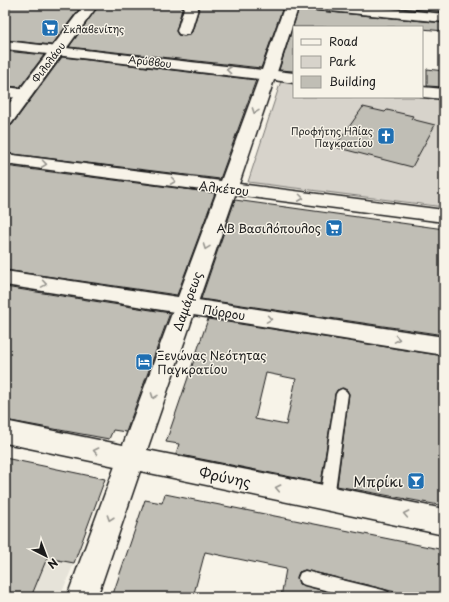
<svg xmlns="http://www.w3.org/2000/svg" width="449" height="602" font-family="'Playpen Sans',sans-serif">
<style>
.built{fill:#e6e3d9}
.green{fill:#d7d3cb;stroke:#7a7874}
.building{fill:#c0beb5;stroke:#1c1c1c;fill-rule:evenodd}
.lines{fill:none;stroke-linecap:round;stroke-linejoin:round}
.service-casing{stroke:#1c1c1c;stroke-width:3}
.minor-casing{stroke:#1c1c1c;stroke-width:3}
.tertiary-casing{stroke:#1c1c1c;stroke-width:3}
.secondary-casing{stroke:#1c1c1c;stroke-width:3}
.service{fill:#f7f3e8;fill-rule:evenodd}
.minor{fill:#f7f3e8;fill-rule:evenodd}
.tertiary{fill:#f7f3e8;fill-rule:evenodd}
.secondary{fill:#f7f3e8;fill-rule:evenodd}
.oneway{stroke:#94928c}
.labels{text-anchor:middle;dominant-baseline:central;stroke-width:3;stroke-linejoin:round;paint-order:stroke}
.far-poi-label{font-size:10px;fill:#1c1c1c;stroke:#f7f3e8;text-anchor:start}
.far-street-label{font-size:10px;fill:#1c1c1c;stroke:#f7f3e8}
.street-label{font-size:12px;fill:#1c1c1c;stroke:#f7f3e8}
.poi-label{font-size:12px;fill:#1c1c1c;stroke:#f7f3e8;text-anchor:end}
.near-street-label{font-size:14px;fill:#1c1c1c;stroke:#f7f3e8}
.near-poi-label{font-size:14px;fill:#1c1c1c;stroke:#f7f3e8;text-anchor:end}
</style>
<rect width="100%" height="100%" fill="#f7f3e8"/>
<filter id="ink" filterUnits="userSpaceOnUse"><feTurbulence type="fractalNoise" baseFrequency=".025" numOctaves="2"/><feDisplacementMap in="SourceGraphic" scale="8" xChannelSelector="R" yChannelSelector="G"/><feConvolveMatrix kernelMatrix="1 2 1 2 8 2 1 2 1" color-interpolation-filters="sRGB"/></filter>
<g filter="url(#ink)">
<polygon class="built" points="5,551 74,563 60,597 5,597"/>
<polygon class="green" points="281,81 294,83 294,97 422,97 444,99 444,207 248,182"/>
<g class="building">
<polygon points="5,5 82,5 52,45 5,40"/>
<polygon points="99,5 183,5 176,31 178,35 184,36 189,35 192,32 200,5 257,5 283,7 261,68 69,47"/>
<polygon points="300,5 304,9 309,10 444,23 444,31 422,29 422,27 294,27 294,71 279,70"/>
<polygon points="367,5 444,5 444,12"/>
<polygon points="5,51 44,55 20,87 5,86"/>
<polygon points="62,57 256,80 220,179 5,153 5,126 12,125"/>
<polygon points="427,69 444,71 444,87 427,86"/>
<polygon points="363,107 385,112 387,110 413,116 411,119 435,125 412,167 335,147"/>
<polygon points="5,166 215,193 177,295 5,270"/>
<polygon points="235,200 444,229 444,335 201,299"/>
<polygon points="5,287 170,313 126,432 113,430 109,439 5,420"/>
<path d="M208 319 444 356V506L337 486 349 394 347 390 343 388 337 390 335 394 321 483 176 454 179 444 166 442ZM266 373 296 379 286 425 255 419Z"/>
<polygon points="5,458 105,479 74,563 47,558 31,597 5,597"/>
<polygon points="165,494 444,550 444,597 416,597 305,570 299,572 297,577 299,584 339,595 338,597 281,597 286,569 205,552 193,597 112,597 145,500 162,503"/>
</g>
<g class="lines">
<defs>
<g id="service">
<polygon points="342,389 346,391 348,394 334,498 332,502 327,504 322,502 320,498 336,394 338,391"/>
<polygon points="305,571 383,590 388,592 391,597 353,597 305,585 300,583 298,578 300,573"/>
</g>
<g id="minor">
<polygon points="185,5 199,5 191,31 189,34 184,35 179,34 177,31"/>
<polygon points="285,5 299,5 276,75 274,78 268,80 5,49 5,41 262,70"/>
<polygon points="302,5 352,5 444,14 444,22 309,9 304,8"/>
<polygon points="5,87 31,90 33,93 31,96 25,98 5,97"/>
<polygon points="5,271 444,337 444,355 5,285"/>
</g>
<g id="tertiary">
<polygon points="268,70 294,73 294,83 274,80 239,184 444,210 444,222 235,195 147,450 444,509 444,535 140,471 97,597 67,597 115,466 5,443 5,421 123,445 217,192 5,164 5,154 221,181 260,75 262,72"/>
<polygon points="422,87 444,89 444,99 422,97"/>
</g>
<polygon id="secondary" points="84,5 98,5 11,124 5,125 5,109"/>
</defs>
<use href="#service" class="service-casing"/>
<use href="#minor" class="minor-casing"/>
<use href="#tertiary" class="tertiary-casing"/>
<use href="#secondary" class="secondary-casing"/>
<use href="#service" class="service"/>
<use href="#minor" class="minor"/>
<use href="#tertiary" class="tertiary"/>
<use href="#secondary" class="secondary"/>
</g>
<defs><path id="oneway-chevron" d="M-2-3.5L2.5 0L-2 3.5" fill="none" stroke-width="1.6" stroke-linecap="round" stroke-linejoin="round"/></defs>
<g class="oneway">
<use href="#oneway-chevron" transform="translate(229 70) rotate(-174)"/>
<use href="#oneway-chevron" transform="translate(255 111) rotate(110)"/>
<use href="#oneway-chevron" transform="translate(44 164) rotate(8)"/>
<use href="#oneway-chevron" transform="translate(173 181) rotate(8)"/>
<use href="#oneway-chevron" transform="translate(301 198) rotate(7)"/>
<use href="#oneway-chevron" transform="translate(206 247) rotate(110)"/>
<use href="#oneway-chevron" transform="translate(44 284) rotate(9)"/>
<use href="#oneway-chevron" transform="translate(269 319) rotate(9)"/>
<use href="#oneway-chevron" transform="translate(397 339) rotate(9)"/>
<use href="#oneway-chevron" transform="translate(154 396) rotate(110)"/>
<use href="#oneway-chevron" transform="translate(96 451) rotate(-168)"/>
<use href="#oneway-chevron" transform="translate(278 488) rotate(-168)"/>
<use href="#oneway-chevron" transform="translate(406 514) rotate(-169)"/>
<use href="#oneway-chevron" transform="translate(110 518) rotate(109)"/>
</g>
</g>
<defs>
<symbol id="supermarket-square" viewBox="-11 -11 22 22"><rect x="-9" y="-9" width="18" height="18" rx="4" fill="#1f6fb2" stroke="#f7f3e8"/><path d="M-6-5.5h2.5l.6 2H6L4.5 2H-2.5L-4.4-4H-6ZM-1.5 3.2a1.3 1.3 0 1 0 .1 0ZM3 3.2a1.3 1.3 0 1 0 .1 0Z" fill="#fff"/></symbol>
<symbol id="church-square" viewBox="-11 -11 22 22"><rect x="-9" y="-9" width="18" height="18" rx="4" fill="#1f6fb2" stroke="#f7f3e8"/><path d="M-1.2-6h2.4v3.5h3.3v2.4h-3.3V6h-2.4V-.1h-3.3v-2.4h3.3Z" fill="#fff"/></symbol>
<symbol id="hotel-square" viewBox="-11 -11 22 22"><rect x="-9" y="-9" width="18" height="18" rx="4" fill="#1f6fb2" stroke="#f7f3e8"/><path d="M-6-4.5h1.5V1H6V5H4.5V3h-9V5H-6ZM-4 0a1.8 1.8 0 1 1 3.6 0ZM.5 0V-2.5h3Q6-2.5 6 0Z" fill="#fff"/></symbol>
<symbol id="bar-square" viewBox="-11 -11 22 22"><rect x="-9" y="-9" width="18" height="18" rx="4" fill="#1f6fb2" stroke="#f7f3e8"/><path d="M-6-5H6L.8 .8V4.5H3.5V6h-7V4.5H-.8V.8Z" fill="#fff"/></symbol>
</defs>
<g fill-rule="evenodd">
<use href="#supermarket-square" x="40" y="18" width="20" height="20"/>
<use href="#church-square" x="376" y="126" width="20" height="20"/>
<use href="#supermarket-square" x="324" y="218" width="20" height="20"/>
<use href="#hotel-square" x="134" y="352" width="20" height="20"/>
<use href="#bar-square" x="406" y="471" width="20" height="20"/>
</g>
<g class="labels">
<g class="far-poi-label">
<text x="63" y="28">Σκλαβενίτης</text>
<text x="373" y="130" text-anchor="end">Προφήτης Ηλίας<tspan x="373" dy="12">Παγκρατίου</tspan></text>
</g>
<g class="far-street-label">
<text transform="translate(150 61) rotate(6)">Αρύββου</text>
<text transform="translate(48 62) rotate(-53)">Φιλολάου</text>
</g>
<g class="street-label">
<text transform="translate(224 188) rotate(7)">Αλκέτου</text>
<text transform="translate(187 301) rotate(-70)">Δαμάρεως</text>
<text transform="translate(224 312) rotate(9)">Πύρρου</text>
</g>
<g class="poi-label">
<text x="321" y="228">ΑΒ Βασιλόπουλος</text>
<text x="157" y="355" text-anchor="start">Ξενώνας Νεότητας<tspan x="157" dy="14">Παγκρατίου</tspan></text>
</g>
<g class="near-street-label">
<text transform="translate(225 477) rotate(12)">Φρύνης</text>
</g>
<g class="near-poi-label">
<text x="403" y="481">Μπρίκι</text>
</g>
</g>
<rect width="449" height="602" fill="none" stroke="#f7f3e8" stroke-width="20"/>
<rect x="10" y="10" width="429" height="582" fill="none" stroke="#1c1c1c" stroke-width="1.5" filter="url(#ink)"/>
<rect x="293" y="26" width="130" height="72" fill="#f7f3e8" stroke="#9f9d96"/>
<rect x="301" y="39" width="20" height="6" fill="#f7f3e8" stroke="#9f9d96"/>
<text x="329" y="46" font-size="12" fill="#1c1c1c">Road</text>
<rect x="301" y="56" width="20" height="12" fill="#d7d3cb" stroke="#9f9d96"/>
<text x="329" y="66" font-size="12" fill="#1c1c1c">Park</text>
<rect x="301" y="76" width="20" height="12" fill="#c0beb5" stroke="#9f9d96"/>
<text x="329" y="86" font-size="12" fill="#1c1c1c">Building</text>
<g transform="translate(46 556) rotate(138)" stroke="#f7f3e8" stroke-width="3" paint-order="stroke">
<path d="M0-3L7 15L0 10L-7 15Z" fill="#1c1c1c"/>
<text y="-6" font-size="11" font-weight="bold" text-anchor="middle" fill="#1c1c1c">N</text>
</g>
</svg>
